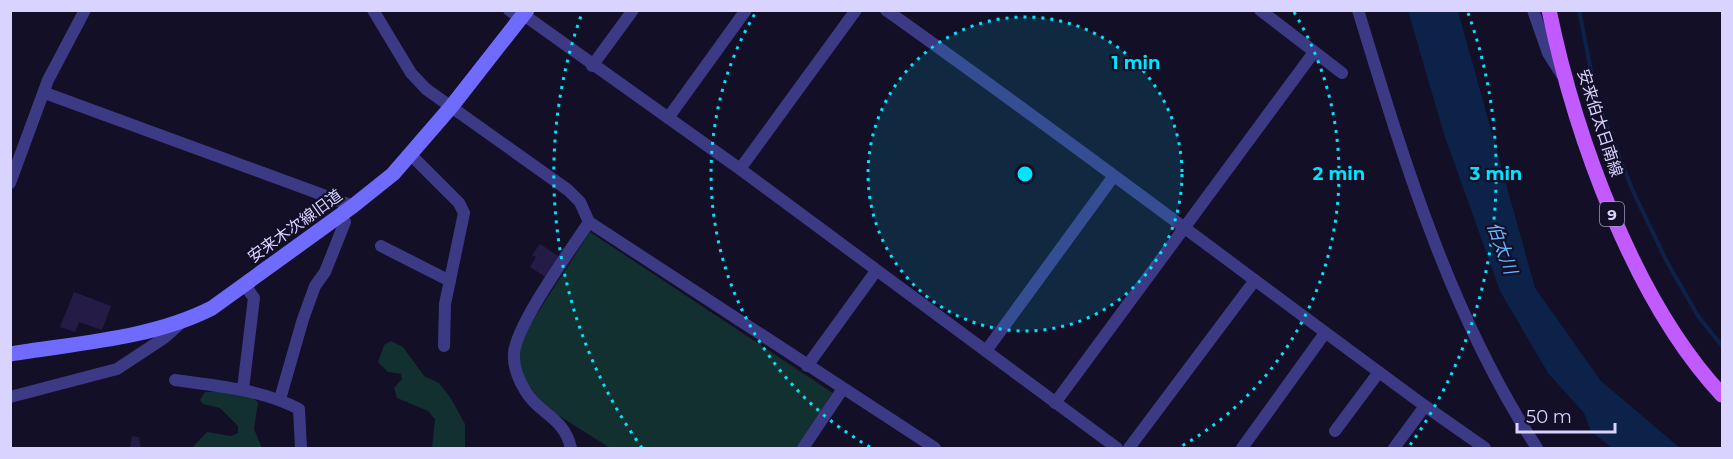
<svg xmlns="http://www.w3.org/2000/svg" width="1733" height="459" font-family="Montserrat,'Noto Sans JP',sans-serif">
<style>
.green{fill:#12302f}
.water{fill:#0c2248}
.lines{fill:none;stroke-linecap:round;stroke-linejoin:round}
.stream{stroke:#0c2248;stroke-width:4}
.building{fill:#241b47}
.street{stroke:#3d3a85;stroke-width:12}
.secondary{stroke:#6f6bff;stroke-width:15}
.primary{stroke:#c25bff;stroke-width:15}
.ring{fill:none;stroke:#00e5ff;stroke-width:3;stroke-dasharray:3 6}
.labels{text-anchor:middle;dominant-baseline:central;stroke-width:4.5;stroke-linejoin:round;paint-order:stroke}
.shield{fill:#130f26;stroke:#9e99be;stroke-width:1.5}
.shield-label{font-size:15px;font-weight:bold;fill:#d9d4ff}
.street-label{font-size:16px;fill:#d9d4ff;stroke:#130f26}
.water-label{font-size:18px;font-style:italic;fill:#62b6ff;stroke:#130f26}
.centre{fill:#00e5ff;stroke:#130f26;stroke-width:3}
.ring-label{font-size:18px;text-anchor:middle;font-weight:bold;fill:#00e5ff;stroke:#130f26;stroke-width:4.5;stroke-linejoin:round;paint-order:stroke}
</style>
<rect width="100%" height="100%" fill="#130f26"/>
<g class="green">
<polygon points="590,232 833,393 796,448 610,448 542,405 518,369 520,345 527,329"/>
<polygon points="391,341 403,347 424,376 439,383 450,397 465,424 465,448 432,448 435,419 428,411 397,398 394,388 402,379 401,374 388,372 378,362 384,345"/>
<polygon points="224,391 250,394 258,403 254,429 262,448 192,448 207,432 231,436 238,433 238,426 220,408 203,404 200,400 205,392"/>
</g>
<polygon class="water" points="1408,11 1458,11 1535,288 1601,381 1680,448 1612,448 1591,431 1584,413 1548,373 1500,291 1444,134"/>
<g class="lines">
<polyline class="stream" points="1579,10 1597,101 1632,189 1666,260 1698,316 1722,346"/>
</g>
<g class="building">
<polygon points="540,244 561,258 547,278 530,267 536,257 532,255"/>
<polygon points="74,292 111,306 102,330 79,322 75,332 60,327"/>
<polygon points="132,436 139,437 141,448 130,448"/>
</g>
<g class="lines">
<g class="street">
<polyline points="373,10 411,73 426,89 568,190 580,202 589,222 935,448"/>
<polyline points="509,10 521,19"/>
<path d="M886 10C1068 139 1245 274 1425 406L1394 448"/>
<polyline points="1260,10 1342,73"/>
<path d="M1358 10C1404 161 1450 315 1537 448"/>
<polyline points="1533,10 1548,53 1562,75"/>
<polyline points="524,15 740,169 1117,448"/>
<polyline points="592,66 633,10"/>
<polyline points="45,93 353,206"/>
<polyline points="668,118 746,10"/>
<polyline points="411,155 459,203 464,213 445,304 444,346"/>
<polyline points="740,169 856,10"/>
<polyline points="10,183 48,80 85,10"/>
<polyline points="381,246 450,281"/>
<polyline points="986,351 1113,177"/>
<polyline points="807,366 876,271"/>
<path d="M175 380C218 386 260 389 299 409L301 448"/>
<polyline points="243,389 254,298 245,285"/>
<polyline points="10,397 117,369 164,338 182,322"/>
<polyline points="280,399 303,319 315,286 325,272 345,222 341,215"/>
<polyline points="1055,403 1314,52"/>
<polyline points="1425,406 1485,448"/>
<polyline points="1335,431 1379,372"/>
<path d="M571 448C564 417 540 415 526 392 519 381 513 367 514 353 517 323 570 251 589 222"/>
<polyline points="803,448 842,390"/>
<polyline points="1129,448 1255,280"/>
<polyline points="1242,448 1325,333"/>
</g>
<path class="secondary" d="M10 354C77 343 151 339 212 308L353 206 393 174 451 107 527 10"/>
<path class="primary" d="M1549 10C1575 136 1634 301 1722 395"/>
</g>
<circle cx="1025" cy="174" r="157" fill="#00e5ff" fill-opacity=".12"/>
<g class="ring">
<circle cx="1025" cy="174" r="157"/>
<path d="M870 447A314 314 0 0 1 756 12M1294 12A314 314 0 0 1 1180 447"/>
<path d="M642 448A471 471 0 0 1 582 13M1468 13A471 471 0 0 1 1408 448"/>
</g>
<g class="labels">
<rect class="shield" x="1600" y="202" width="24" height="24" rx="4.5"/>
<g class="shield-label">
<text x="1612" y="214">9</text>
</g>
<g class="street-label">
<text transform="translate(1600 123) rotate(72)">安来伯太日南線</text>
<text transform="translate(295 226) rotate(-36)">安来木次線旧道</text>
</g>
<g class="water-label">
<text transform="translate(1502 248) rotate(70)">伯太川</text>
</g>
</g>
<circle cx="1025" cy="174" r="9" class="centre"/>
<g class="ring-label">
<text x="1136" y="69">1 min</text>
<text x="1339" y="180">2 min</text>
<text x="1496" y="180">3 min</text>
</g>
<rect width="1733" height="459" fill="none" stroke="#d9d4ff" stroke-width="24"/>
<path d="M1517 423v9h98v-9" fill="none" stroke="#d9d4ff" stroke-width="3"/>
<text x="1526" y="423" font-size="18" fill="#d9d4ff" stroke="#130f26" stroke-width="4.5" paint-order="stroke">50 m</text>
</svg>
